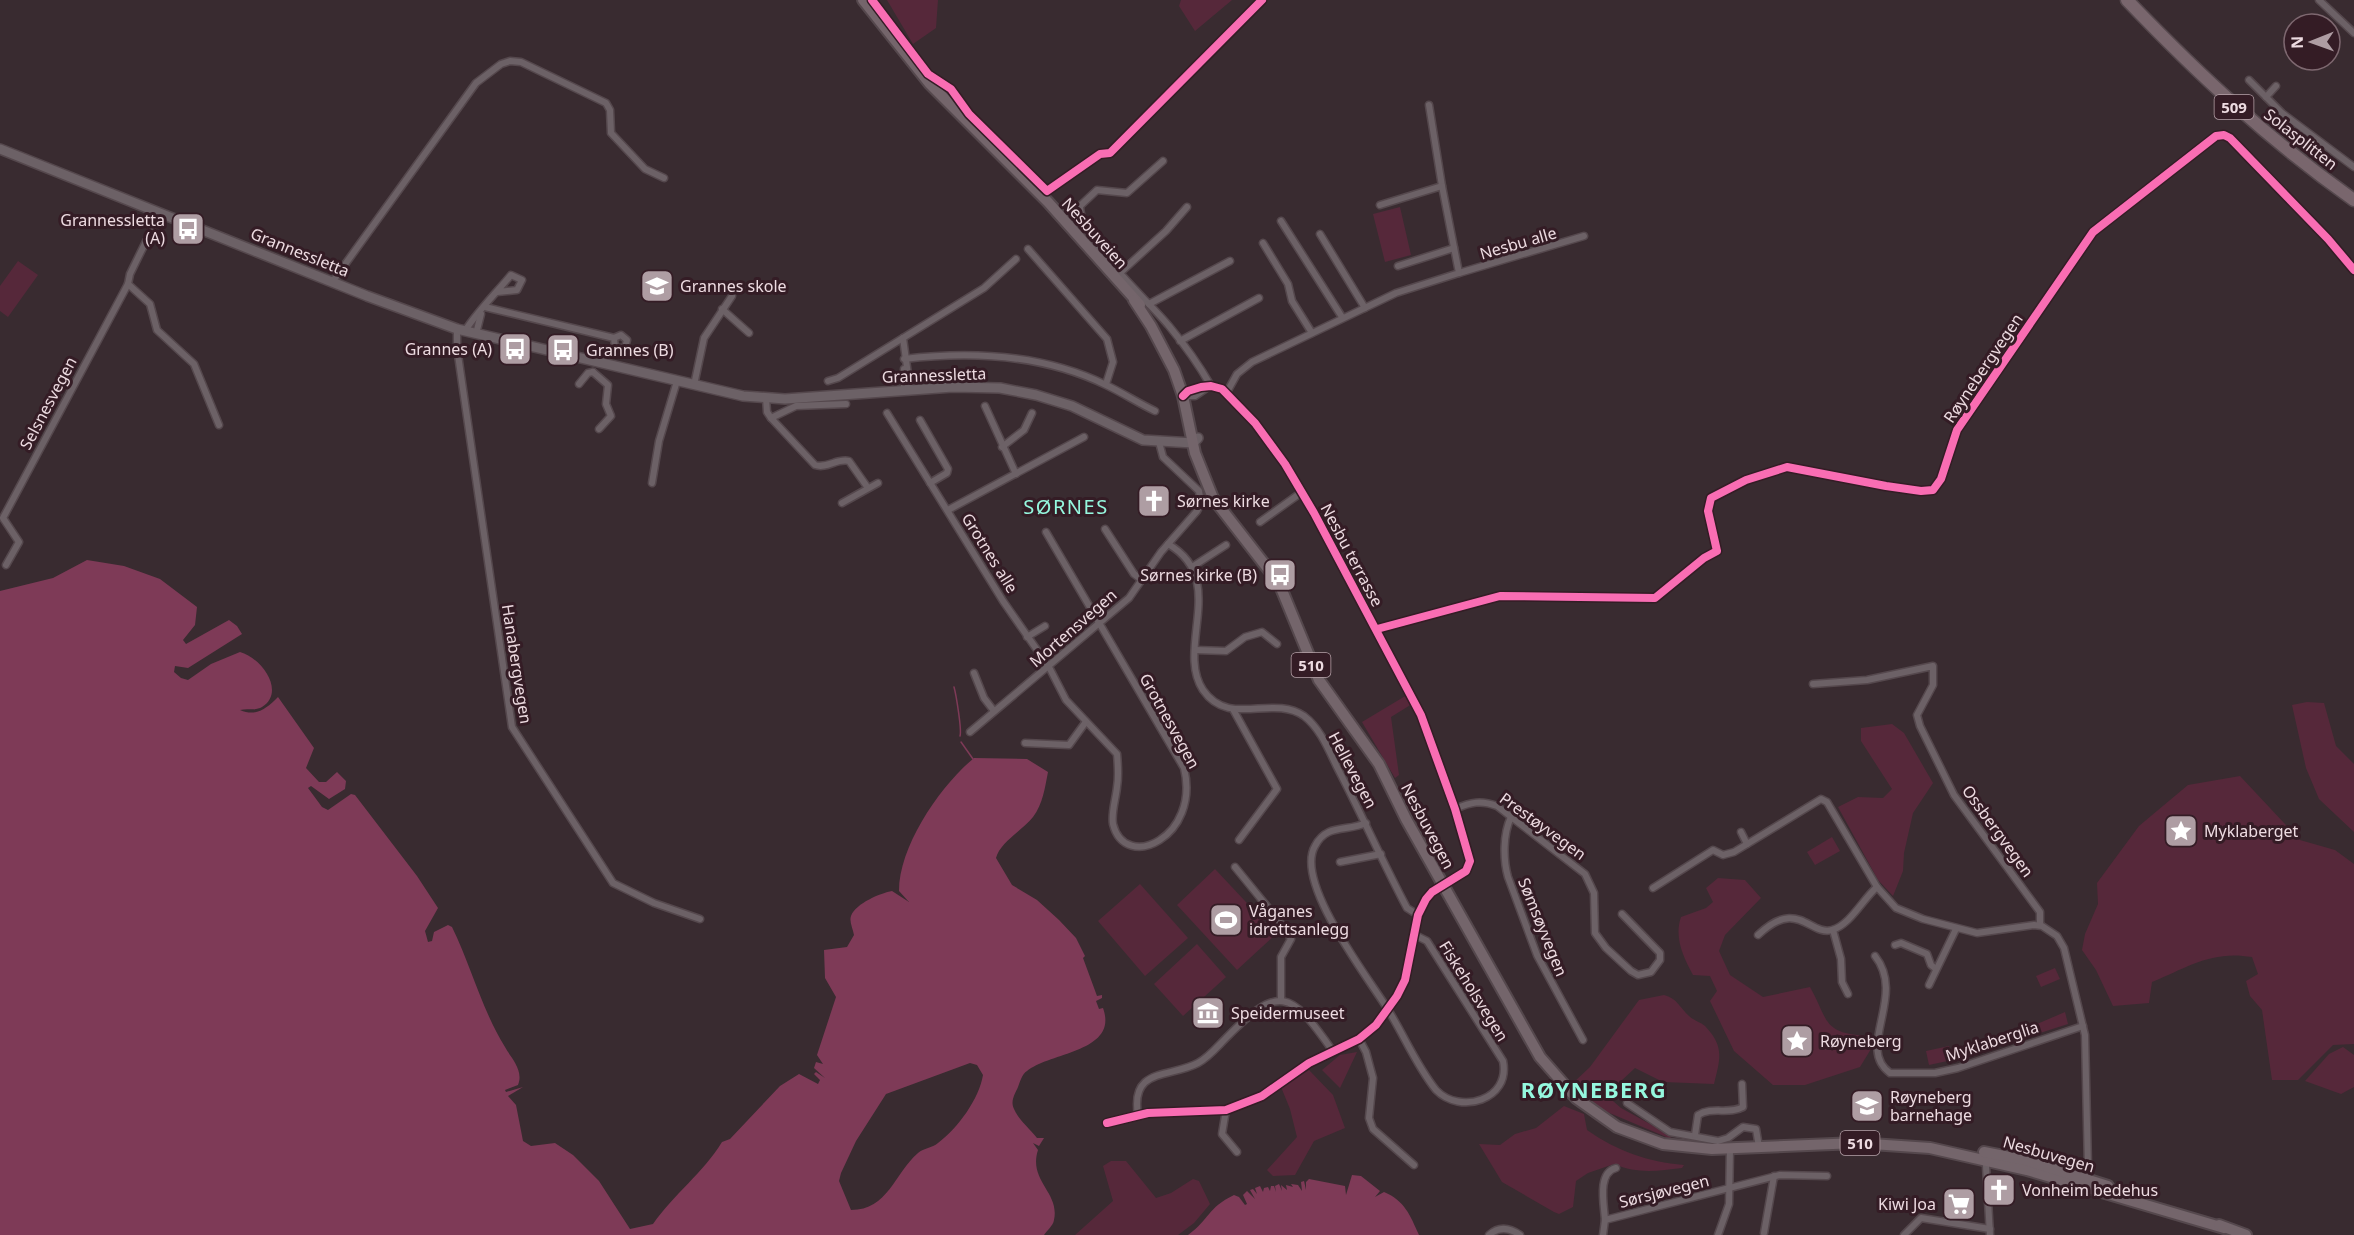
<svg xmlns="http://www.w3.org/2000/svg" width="2354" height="1235" font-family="'Noto Sans',sans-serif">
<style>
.green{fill:#56283a}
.water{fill:#7e3a57;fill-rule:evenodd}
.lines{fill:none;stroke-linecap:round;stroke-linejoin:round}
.stream{stroke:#7e3a57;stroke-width:1.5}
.street-casing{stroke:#55484d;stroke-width:9}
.secondary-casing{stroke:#55484d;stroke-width:12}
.primary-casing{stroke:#55484d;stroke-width:14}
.highway-casing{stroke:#55484d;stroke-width:15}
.street{stroke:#6c6166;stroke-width:6}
.secondary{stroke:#6c6166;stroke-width:9}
.primary{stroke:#74656b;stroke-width:10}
.highway{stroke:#79666d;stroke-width:12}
.cycleway-casing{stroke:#341c25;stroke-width:11}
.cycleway{stroke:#f96db3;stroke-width:8}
.labels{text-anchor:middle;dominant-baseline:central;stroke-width:6;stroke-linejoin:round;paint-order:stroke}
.shield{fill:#341c25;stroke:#b6a2a9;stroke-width:1.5}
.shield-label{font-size:15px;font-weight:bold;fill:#eddbe1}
.street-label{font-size:16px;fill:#eddbe1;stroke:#341c25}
.poi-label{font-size:16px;fill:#eddbe1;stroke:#341c25;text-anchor:start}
.quarter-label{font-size:20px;letter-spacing:1.5px;fill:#95f7de;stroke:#341c25}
.district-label{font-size:22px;font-weight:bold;letter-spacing:1.5px;fill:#95f7de;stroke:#341c25}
</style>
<rect width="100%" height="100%" fill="#392b30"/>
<g class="green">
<polygon points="887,0 938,0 936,28 913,44"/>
<polygon points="1181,0 1232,0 1195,31 1179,6"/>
<polygon points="1400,207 1411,255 1385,262 1373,214"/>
<polygon points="18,261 38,275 8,317 0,311 0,286"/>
<polygon points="1407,695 1412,704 1391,717 1399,775 1395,778 1362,722"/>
<polygon points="2307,702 2324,703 2336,746 2354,764 2354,832 2319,799 2306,768 2292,705"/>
<polygon points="1892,724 1904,733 1933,783 1913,813 1904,853 1903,871 1893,896 1878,880 1838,807 1858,797 1883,798 1892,789 1861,741 1861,728"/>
<path d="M2240 776 2300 840 2335 850 2354 864V1044L2333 1045 2298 1080H2272L2262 1010 2250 996 2246 981 2258 974 2252 957C2212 950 2188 967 2152 982L2149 1003 2113 1006 2096 970 2082 950 2085 934 2098 904 2097 883 2139 826 2188 785Z"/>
<polygon points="1832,837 1840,851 1815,865 1807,852"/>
<polygon points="1215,869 1276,934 1237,970 1177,905"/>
<path d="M1718 878 1745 880 1761 898 1725 935 1719 951 1730 975 1763 997 1810 987C1829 1021 1822 1033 1867 1036L1871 1049 1860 1067 1805 1085H1773L1734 1051 1710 1001 1717 991 1710 976 1693 975C1683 957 1674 937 1681 917L1706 908 1713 902 1706 888Z"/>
<polygon points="1140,884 1188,938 1145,976 1098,921"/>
<polygon points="1197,944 1226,977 1183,1016 1154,984"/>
<polygon points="2055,968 2060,979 2041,987 2036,976"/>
<path d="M1664 995C1677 998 1680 1008 1689 1016 1694 1021 1701 1022 1705 1026 1725 1047 1720 1059 1714 1084L1663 1082 1635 1068 1606 1095 1621 1108 1670 1135 1671 1139 1600 1109 1585 1097 1580 1083H1573L1590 1067 1639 1000Z"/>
<polygon points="2065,1012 2068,1024 2040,1033 2037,1024"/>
<polygon points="1949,1046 1952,1060 1929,1065 1926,1051"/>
<polygon points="2343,1047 2354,1055 2354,1087 2341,1094 2305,1081 2329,1054"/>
<polygon points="1357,1052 1340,1088 1322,1070 1340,1055"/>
<polygon points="1309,1070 1333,1095 1345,1128 1314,1141 1295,1175 1273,1176 1267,1170 1297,1137 1290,1109 1281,1087"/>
<path d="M1564 1106 1584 1114 1587 1130C1617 1151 1648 1162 1684 1165L1682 1168C1657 1171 1637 1174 1614 1164L1588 1173 1576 1181 1573 1207 1559 1214 1554 1212 1502 1182 1479 1144 1500 1145 1515 1134 1536 1128Z"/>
<polygon points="1111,1161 1126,1161 1156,1198 1171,1193 1193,1179 1199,1181 1210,1204 1194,1223 1178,1235 1075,1235 1113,1201 1103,1166"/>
</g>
<g class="water">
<path d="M87 560 124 566 160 579 197 607 195 625 183 640 186 644 229 620 237 626 242 634 188 668 175 666 174 672 181 678 188 680 211 664 240 652C262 658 286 692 262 707 255 711 247 708 240 710 256 717 266 709 278 697L314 748 306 768 319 782H326L337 772 346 781 345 789 329 799 311 786 308 788 322 807 328 810 351 794 355 795 417 876 438 908 425 931 428 942 432 941 434 932 448 925 452 927C471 966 482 1010 505 1047 511 1058 524 1070 518 1085L505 1090 506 1092 523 1087 508 1096 516 1105 523 1141 531 1146 555 1143 573 1155 599 1181 630 1229 653 1224C674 1194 703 1173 722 1142L730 1139 780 1086 799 1074 818 1084 820 1080 814 1074 816 1072 825 1078 814 1068 816 1062 823 1064 817 1055 836 997 825 978 824 950 847 947 854 935C853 929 849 922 851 916 856 903 881 893 892 891L909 902 899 891C899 846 940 786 974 758L1027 759 1048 772C1045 787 1043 804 1033 817 1023 830 1000 842 996 858L1012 885 1037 900 1059 920 1076 938 1085 956 1083 958 1097 996 1102 995V998L1096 1001 1099 1009 1103 1008C1119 1052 1050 1052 1027 1071 1022 1074 1020 1082 1018 1087 1015 1094 1010 1101 1014 1109 1018 1119 1030 1129 1037 1138H1044L1039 1146 1033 1143 1038 1150C1028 1181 1060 1192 1054 1220 1053 1226 1047 1230 1044 1235H0V591L53 578ZM970 1063 977 1065 983 1075C979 1099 958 1128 938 1143 932 1148 924 1148 918 1153 894 1174 888 1210 851 1210L839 1181 841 1173 856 1141 886 1094Z"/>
<path d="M1352 1175 1361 1176 1380 1191 1375 1197 1384 1192C1405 1201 1410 1215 1419 1235H1188C1210 1219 1207 1208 1234 1195L1239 1197 1245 1205 1247 1204 1243 1195 1247 1191 1255 1199 1250 1190 1253 1189 1257 1194 1255 1188 1260 1186 1263 1192 1264 1188 1268 1187 1270 1191 1271 1186H1274L1276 1192 1275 1186 1279 1184 1282 1191 1281 1185 1287 1190 1286 1185 1293 1187 1291 1184 1298 1185 1302 1191 1301 1182 1304 1181 1306 1190V1182L1309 1179 1345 1186 1346 1195Z"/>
</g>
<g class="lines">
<g class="stream">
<path d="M954 687C956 694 962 730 960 736"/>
<polyline points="961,742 973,759"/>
</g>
<defs>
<g id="street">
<polyline points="2319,0 2354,33"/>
<polyline points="2249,80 2282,113 2354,167"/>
<polyline points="2266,97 2276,86"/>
<polyline points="1429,105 1442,186"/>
<path d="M1163 161 1127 193 1097 190 1080 206C1080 241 1146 298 1169 326 1184 344 1199 365 1211 386"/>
<polyline points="160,213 130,274 128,284 150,304 157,330 194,364 219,425"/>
<polyline points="1281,221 1342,317"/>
<polyline points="1320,234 1365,308"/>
<polyline points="1263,243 1288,284 1292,301 1312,333"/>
<polyline points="1028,249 1107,339 1113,362 1106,384"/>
<polyline points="1398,266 1454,248"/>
<polyline points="1121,272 1166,231 1187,207"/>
<polyline points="1459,273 1584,236"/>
<polyline points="333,281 476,83 501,64 510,61 521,62 606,103 610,110 611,133 645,169 664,178"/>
<polyline points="1149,304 1230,261"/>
<polyline points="485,307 614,338 621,335 627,340 625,348 615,348 614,338"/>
<polyline points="722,309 749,333"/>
<polyline points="457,329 457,348 512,727 613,883 654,903 700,919"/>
<path d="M465 331C476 313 497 292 511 275L522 280 517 290 497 292"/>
<polyline points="476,334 481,314"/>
<polyline points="903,338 910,389"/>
<polyline points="1180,341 1259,298"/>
<path d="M904 359C972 351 1043 354 1106 385 1123 393 1138 403 1155 411"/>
<polyline points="593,372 608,385 606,404 611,416 599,429"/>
<polyline points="828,381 838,378 984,288 1016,259"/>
<polyline points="579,384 588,373 593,372"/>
<polyline points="694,385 704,338 732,296"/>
<polyline points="904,390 904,369"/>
<polyline points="1227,392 1237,374 1252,362 1396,293 1459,273 1442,186 1380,205"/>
<polyline points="1183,396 1195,396 1208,387"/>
<path d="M766 398 767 412 771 418 815 465C827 469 837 458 849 461L868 488"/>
<polyline points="985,406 1016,474"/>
<path d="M887 413 1003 601 1049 667 1066 700 1117 754C1118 765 1119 776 1117 787 1116 798 1111 813 1113 824 1125 873 1201 837 1184 768L1046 532"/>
<polyline points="771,418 796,406 846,404"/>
<polyline points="920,420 948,469 947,473 930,483"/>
<polyline points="1002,447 1024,430 1032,413"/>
<polyline points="652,483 659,441 677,381"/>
<polyline points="842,503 878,483"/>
<polyline points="948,510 1084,437"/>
<polyline points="1260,522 1302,492"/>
<polyline points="1105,529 1134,574 1142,580"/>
<path d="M1168 544C1229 579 1175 648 1203 690 1229 728 1272 694 1304 716 1321 729 1329 751 1338 769 1362 815 1383 863 1407 908L1418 915"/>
<polyline points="6,565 19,542 3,518 128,284"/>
<polyline points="1192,567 1226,545"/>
<polyline points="1377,629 1500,596 1655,598 1704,558 1717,551 1708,511 1711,498 1746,480 1787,467 1886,486 1921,491 1933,490 1941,479 1957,430 2093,232 2216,136 2224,135 2230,138 2328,239 2354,270"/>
<polyline points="1027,637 1045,626"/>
<polyline points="1196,650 1226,651 1245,637 1262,632 1277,644"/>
<polyline points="974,673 984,698 994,711"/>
<polyline points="1813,684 1867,680 1933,666 1933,685 1917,715 1920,726 1954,795 2040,912 2040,925"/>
<polyline points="1234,711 1277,789 1239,840"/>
<polyline points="970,732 1129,598 1161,552 1197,511 1201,503 1199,491 1163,457 1159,442"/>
<polyline points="1025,743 1069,745 1085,723"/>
<path d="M1455 809C1471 802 1481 800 1497 806L1585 874 1594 893 1595 933 1606 948 1631 971 1638 975 1651 972 1660 960V953L1622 914"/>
<path d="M1511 817C1503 834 1503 859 1508 877L1537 955 1583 1040"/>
<path d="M1366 823C1347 832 1327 823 1315 846 1294 882 1367 976 1387 1008 1404 1035 1416 1065 1436 1090 1460 1115 1511 1100 1503 1061L1427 941 1415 935"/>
<polyline points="1741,832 1747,844"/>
<polyline points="1340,862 1381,854"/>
<polyline points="1235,867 1283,926 1291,939 1281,957 1281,999"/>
<polyline points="1653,888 1713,850 1723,855 1734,852 1821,799 1827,802 1877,887 1896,908 1923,919 1977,933 2034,925 2042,926 2057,936 2064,948 2085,1035 2088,1168 2084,1181"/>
<polyline points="1833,930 1841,959 1842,982 1848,994"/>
<path d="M1758 935C1798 897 1809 936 1832 930 1850 925 1863 899 1877 887"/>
<polyline points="1895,945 1901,943 1927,954 1931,965 1936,969"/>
<path d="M1875 956C1907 996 1855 1048 1890 1073H1935L1958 1068 2083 1026"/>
<polyline points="1929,985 1956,929"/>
<polyline points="1359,1039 1366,1052 1373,1078 1369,1118 1373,1129 1414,1165"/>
<polyline points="1627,1103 1670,1132 1718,1141 1728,1138 1743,1127 1756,1129 1759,1147"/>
<polyline points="1226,1110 1222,1134 1237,1152"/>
<path d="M1138 1115C1130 1067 1170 1078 1198 1063 1209 1057 1217 1047 1226 1038 1279 984 1290 990 1332 1050"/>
<polyline points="1107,1123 1148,1113 1226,1110 1262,1096 1309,1063 1359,1039 1376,1025 1397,996 1405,980 1418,915 1426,899 1432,892 1466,871 1470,861 1455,809 1421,715 1314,513 1285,464 1255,423 1222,389 1211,386 1201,387 1188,391 1183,396"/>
<path d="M1695 1135 1698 1115C1712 1106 1729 1115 1743 1107L1742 1084"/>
<polyline points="1988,1158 1986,1166 1990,1235"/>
<path d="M1605 1220C1604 1204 1597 1173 1616 1168"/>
<polyline points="1764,1233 1774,1176"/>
<path d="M1489 1235C1499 1226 1510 1228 1520 1235"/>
<polyline points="1603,1235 1605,1220 1780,1175 1827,1176"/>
<polyline points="1718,1235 1729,1204 1730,1149"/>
<polyline points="1904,1235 1921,1218 1990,1229"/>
</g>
<polyline id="secondary" points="0,149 367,296 457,329 743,396 785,399 953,387 1000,388 1036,395 1072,406 1143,440 1193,443 1198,438"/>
<g id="primary">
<polyline points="863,0 929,83 1048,202 1140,305"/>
<polyline points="1134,300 1151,326 1174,370 1183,396 1195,453 1213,498 1279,583 1319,680 1379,764 1406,819 1540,1057 1576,1098 1617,1127 1663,1144 1712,1149 1857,1143 1930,1148 2027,1170 2224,1228"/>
<polyline points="1984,1152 2025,1160 2108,1186"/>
<polyline points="2219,1225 2246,1235"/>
</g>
<path id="highway" d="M2127 0C2198 74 2270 141 2354 200"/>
</defs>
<use href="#street" class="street-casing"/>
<use href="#secondary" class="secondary-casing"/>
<use href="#primary" class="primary-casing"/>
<use href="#highway" class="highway-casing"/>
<use href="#street" class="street"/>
<use href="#secondary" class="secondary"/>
<use href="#primary" class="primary"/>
<use href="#highway" class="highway"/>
<defs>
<g id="cycleway">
<polyline points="872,0 928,74 951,89 969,114 1047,191 1100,154 1110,153 1262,0"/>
<polyline points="1377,629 1500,596 1655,598 1704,558 1717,551 1708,511 1711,498 1746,480 1787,467 1886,486 1921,491 1933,490 1941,479 1957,430 2093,232 2216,136 2224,135 2230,138 2328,239 2354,270"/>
<polyline points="1107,1123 1148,1113 1226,1110 1262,1096 1309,1063 1359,1039 1376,1025 1397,996 1405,980 1418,915 1426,899 1432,892 1466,871 1470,861 1455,809 1421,715 1314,513 1285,464 1255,423 1222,389 1211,386 1201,387 1188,391 1183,396"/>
</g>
</defs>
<use href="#cycleway" class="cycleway-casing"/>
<use href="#cycleway" class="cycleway"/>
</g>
<defs>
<symbol id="bus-square" viewBox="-11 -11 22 22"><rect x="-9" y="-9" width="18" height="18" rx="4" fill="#ae9da3" stroke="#341c25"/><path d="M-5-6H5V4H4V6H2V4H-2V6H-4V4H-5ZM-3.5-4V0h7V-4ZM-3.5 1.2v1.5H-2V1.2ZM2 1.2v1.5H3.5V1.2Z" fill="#fff"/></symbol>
<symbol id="school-square" viewBox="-11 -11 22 22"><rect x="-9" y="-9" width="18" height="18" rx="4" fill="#ae9da3" stroke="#341c25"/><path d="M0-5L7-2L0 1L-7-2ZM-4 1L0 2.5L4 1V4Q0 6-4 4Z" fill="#fff"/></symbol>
<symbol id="church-square" viewBox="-11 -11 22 22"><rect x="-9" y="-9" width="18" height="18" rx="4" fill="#ae9da3" stroke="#341c25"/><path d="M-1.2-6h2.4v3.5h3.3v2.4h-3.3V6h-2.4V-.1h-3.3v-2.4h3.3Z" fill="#fff"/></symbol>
<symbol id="sight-square" viewBox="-11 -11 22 22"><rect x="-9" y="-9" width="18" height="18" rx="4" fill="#ae9da3" stroke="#341c25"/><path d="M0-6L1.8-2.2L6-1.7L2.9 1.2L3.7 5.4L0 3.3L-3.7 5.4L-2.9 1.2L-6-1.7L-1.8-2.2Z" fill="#fff"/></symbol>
<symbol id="stadium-square" viewBox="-11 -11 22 22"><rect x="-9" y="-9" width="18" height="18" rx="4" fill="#ae9da3" stroke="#341c25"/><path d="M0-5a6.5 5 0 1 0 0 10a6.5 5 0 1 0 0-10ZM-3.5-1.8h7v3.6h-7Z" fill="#fff"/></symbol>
<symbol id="museum-square" viewBox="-11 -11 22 22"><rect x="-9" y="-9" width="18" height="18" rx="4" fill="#ae9da3" stroke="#341c25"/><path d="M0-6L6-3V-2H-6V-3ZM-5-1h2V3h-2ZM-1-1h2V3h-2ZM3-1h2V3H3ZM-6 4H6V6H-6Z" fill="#fff"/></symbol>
<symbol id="supermarket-square" viewBox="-11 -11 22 22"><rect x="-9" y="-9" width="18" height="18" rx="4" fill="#ae9da3" stroke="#341c25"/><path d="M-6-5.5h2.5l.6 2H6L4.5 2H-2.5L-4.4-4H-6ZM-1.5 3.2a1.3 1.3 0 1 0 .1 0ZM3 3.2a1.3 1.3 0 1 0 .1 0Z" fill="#fff"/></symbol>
</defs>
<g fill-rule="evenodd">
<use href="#bus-square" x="169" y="210" width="38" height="38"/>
<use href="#school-square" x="638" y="267" width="38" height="38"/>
<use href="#bus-square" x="496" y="330" width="38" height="38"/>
<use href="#bus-square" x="544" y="331" width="38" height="38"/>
<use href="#church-square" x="1135" y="482" width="38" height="38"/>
<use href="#bus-square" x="1261" y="556" width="38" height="38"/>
<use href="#sight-square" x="2162" y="812" width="38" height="38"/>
<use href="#stadium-square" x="1207" y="901" width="38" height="38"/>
<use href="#museum-square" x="1189" y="994" width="38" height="38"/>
<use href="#sight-square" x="1778" y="1022" width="38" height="38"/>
<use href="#school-square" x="1848" y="1087" width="38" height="38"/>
<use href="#church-square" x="1980" y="1171" width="38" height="38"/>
<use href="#supermarket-square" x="1940" y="1185" width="38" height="38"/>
</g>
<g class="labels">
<g class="shield">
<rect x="2214.5" y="95" width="39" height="24" rx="4.5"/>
<rect x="1291.5" y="653" width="39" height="24" rx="4.5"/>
<rect x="1840.5" y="1131" width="39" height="24" rx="4.5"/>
</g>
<g class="shield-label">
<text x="2234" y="107">509</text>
<text x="1311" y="665">510</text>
<text x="1860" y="1143">510</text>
</g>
<g class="street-label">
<text transform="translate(2301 139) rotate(38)">Solasplitten</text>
<text transform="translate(1095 233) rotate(48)">Nesbuveien</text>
<text transform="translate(1518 243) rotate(-16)">Nesbu alle</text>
<text transform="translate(300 252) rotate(22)">Grannessletta</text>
<text transform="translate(1983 368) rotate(-56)">Røynebergvegen</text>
<text transform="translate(934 375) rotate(-2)">Grannessletta</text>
<text transform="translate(48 403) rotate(-62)">Selsnesvegen</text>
<text transform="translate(990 553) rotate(58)">Grotnes alle</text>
<text transform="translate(1352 555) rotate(62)">Nesbu terrasse</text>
<text transform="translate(1073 628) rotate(-41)">Mortensvegen</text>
<text transform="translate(517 664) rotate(81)">Hanabergvegen</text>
<text transform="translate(1170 721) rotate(61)">Grotnesvegen</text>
<text transform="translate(1353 770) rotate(62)">Hellevegen</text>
<text transform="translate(1428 826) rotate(62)">Nesbuvegen</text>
<text transform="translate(1543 826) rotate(36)">Prestøyvegen</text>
<text transform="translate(1998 831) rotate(54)">Ossbergvegen</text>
<text transform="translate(1543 927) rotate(68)">Sømsøyvegen</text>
<text transform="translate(1474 991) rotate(58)">Fiskeholsvegen</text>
<text transform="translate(1992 1041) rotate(-18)">Myklaberglia</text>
<text transform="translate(2049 1154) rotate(16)">Nesbuvegen</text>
<text transform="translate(1664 1191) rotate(-14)">Sørsjøvegen</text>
</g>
<g class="poi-label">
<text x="165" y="220" text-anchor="end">Grannessletta<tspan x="165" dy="18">(A)</tspan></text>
<text x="680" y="286">Grannes skole</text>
<text x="492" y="349" text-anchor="end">Grannes (A)</text>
<text x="586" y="350">Grannes (B)</text>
<text x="1177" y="501">Sørnes kirke</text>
<text x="1257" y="575" text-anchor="end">Sørnes kirke (B)</text>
<text x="2204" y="831">Myklaberget</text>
<text x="1249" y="911">Våganes<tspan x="1249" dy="18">idrettsanlegg</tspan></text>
<text x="1231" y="1013">Speidermuseet</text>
<text x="1820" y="1041">Røyneberg</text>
<text x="1890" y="1097">Røyneberg<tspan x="1890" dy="18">barnehage</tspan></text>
<text x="2022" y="1190">Vonheim bedehus</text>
<text x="1936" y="1204" text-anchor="end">Kiwi Joa</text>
</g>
<g class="quarter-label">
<text x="1066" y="506">SØRNES</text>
</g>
<g class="district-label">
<text x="1594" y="1089">RØYNEBERG</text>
</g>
</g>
<g transform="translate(2312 42) rotate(269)"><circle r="28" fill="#341c25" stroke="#7e6870" stroke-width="1.5"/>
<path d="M0-4.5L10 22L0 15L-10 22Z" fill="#ae9da3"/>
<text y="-9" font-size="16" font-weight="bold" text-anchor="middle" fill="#eddbe1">N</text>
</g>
</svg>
